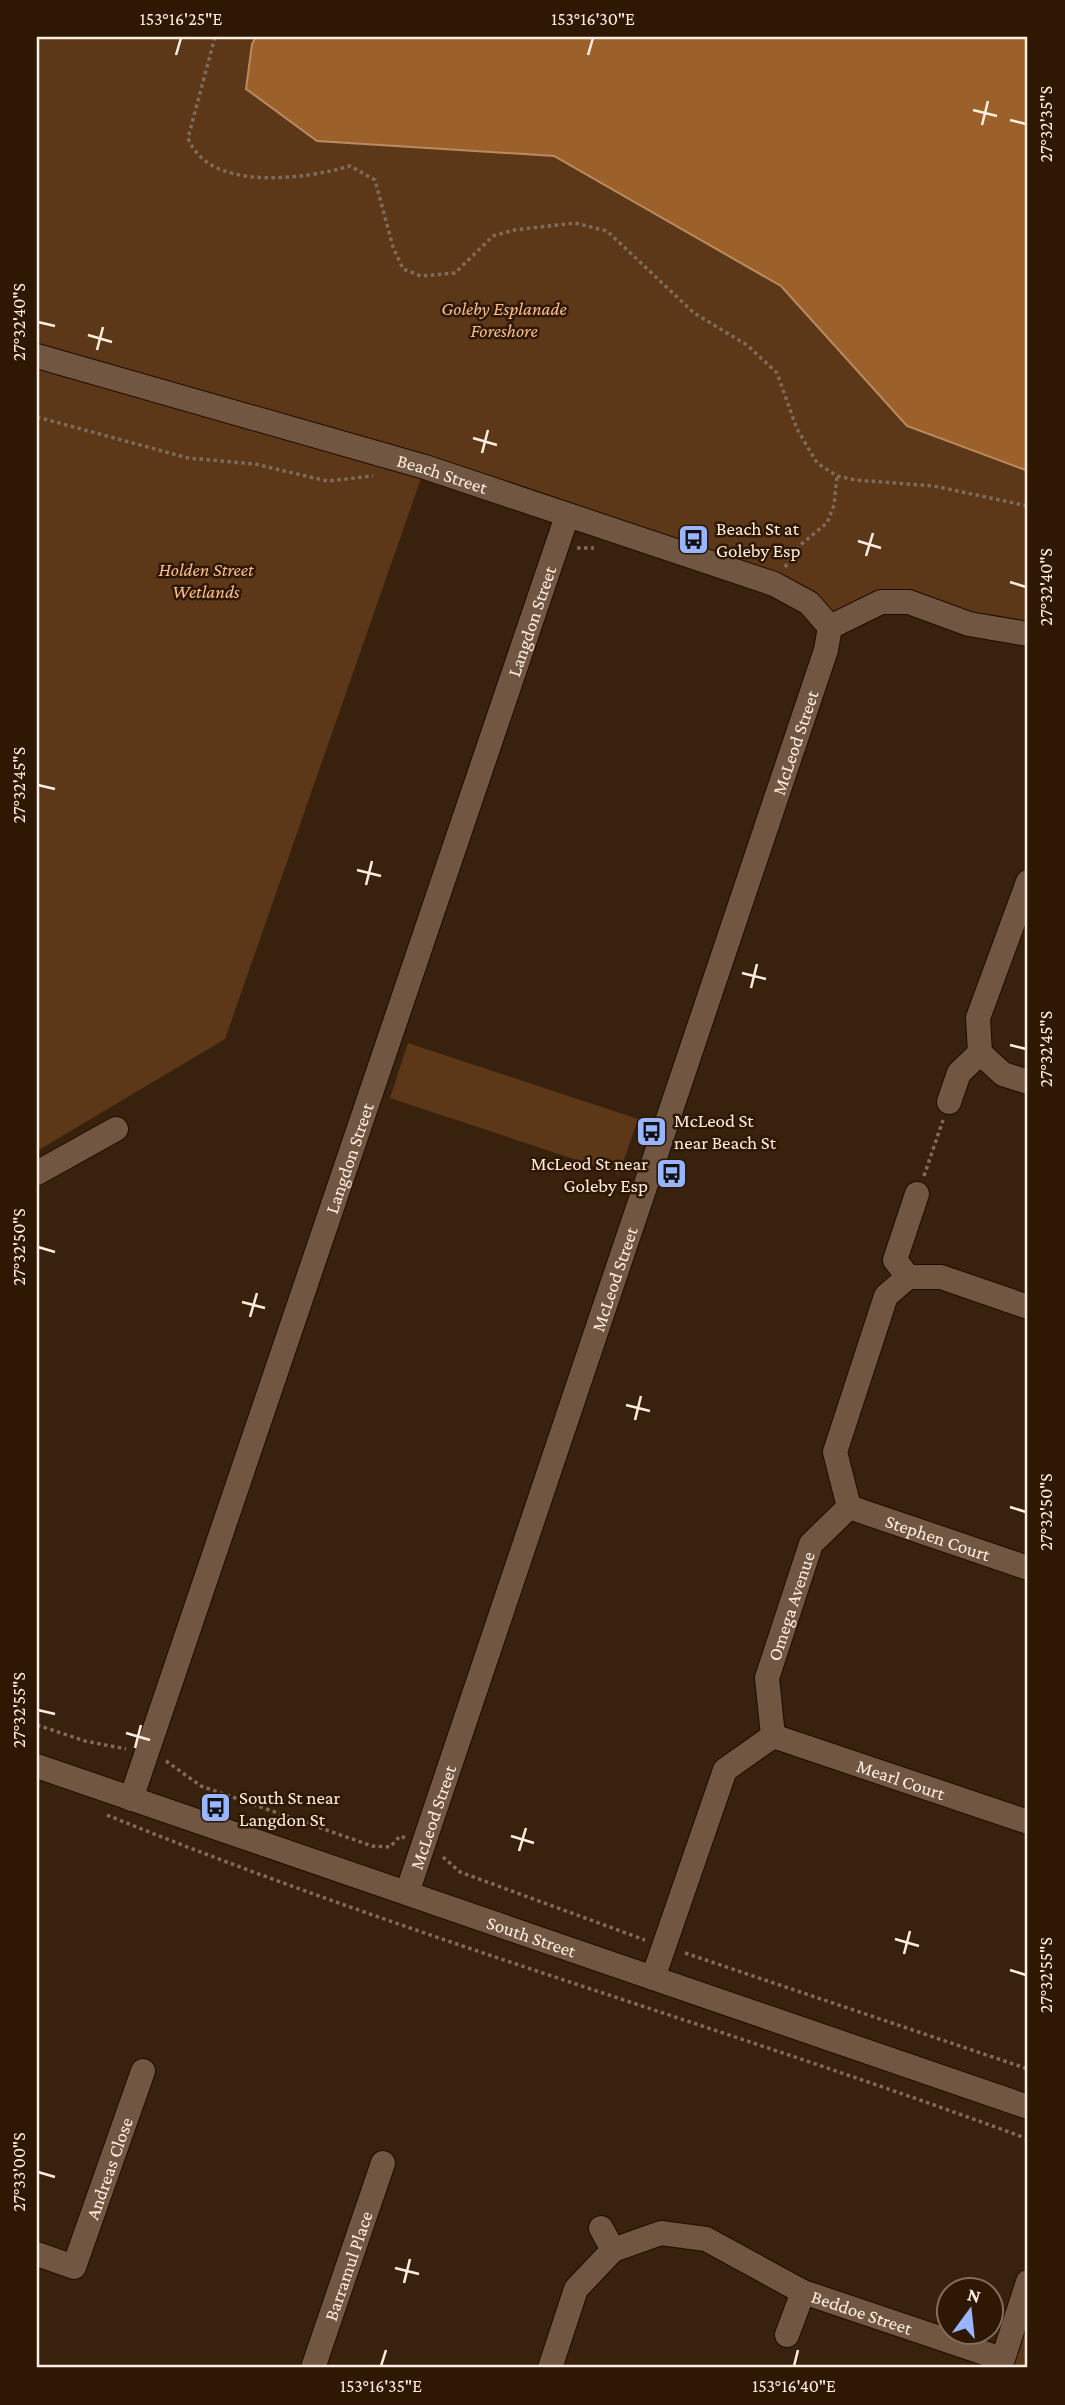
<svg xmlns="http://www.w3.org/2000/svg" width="1065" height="2405" font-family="'Crimson Pro',serif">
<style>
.green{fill:#5c3818}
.water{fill:#9c602a;stroke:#ba8b61;stroke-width:2}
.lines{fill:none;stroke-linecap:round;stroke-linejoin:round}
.minor-casing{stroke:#1f0a00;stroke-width:26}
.path{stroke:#7f6b59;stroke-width:3.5;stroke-dasharray:3.5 3.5;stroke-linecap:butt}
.minor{stroke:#715742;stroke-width:24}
.ticks{fill:none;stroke:#ffefe2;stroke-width:2.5}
.labels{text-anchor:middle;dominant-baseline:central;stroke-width:5;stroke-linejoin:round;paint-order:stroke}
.park-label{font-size:19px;font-style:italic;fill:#fbbe8c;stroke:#2e1804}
.street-label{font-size:19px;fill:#ffefe2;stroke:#2e1804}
.poi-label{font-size:19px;fill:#ffefe2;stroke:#2e1804;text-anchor:start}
.neatline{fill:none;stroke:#ffefe2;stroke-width:2.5}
.ticks-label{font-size:18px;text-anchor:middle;fill:#ffefe2}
</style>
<rect width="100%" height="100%" fill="#39220d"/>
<g class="green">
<polygon points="37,37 1028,37 1028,634 909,602 830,627 809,603 425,467 225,1039 37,1151"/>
<polygon points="408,1043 638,1119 619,1174 390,1098"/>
<polygon points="1028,2282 1028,2368 1000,2368"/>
</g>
<polygon class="water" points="256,37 1028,37 1028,471 907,426 781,286 554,156 317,141 246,89 252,44"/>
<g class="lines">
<defs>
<g id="minor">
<path id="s1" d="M37 356 425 467 774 584 809 603 830 627"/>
<polyline points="830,627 881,602 909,602 969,624 1028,634"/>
<polyline points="1028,882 978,1018 980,1053 1003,1074 1028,1082"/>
<polyline points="949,1102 959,1073 980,1053"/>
<polyline points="37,1173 116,1129"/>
<polyline points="908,1277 895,1260 917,1194"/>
<path id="s2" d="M849 1507 1028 1568"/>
<path id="s3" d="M773 1736 1028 1822"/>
<path id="s4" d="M37 1766 1028 2107"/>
<path id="s5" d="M131 1799 567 516"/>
<path id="s6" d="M407 1893 826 650 830 627"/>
<path id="s7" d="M653 1978 725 1770 773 1736 767 1678 811 1544 849 1507 835 1452 886 1296 908 1277H941L1028 1307"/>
<polyline points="601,2228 613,2250"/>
<path id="s8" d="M37 2254 74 2267 143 2071"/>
<polyline points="787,2335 803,2292"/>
<path id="s9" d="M313 2368 383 2163"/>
<path id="s10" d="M550 2368 576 2289 613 2250 661 2233 706 2239 803 2292 1002 2359"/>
<polyline points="1000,2368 1028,2282"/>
</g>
</defs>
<use href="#minor" class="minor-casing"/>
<g class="path">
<path d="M215 37 188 138C209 193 306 179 350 166L375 180 393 247 403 269 421 276 455 273 493 236 514 230 575 223 607 231 694 313 747 345 777 373 797 429 817 463 837 476 855 480 934 486 1028 506"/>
<polyline points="37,417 188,458 255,464 327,481 373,476"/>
<polyline points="577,548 594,548"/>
<polyline points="785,567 799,546 827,523 834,505 837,476"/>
<polyline points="924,1176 943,1120"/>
<polyline points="37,1725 85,1741 126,1749"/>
<polyline points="166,1761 201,1786 372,1846 390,1847 400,1836 405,1838"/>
<path d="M107 1815C408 1938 723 2026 1028 2139"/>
<polyline points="443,1857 460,1872 645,1940"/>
<polyline points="685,1953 1028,2069"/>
<polyline points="1027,2368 1028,2363"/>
</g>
<use href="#minor" class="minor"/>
</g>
<path class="ticks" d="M176 55 181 38M588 55 593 38M973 110 997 116M1010 120 1026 124M982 125 988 101M38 322 55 326M88 335 112 342M97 350 103 327M473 438 497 445M482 453 488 430M858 541 881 548M866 556 873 533M1010 582 1026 587M38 785 55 789M357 870 381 876M366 885 372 861M742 973 766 979M751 988 757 964M1010 1045 1026 1049M38 1247 55 1252M242 1302 265 1308M250 1317 257 1293M626 1405 650 1411M635 1420 641 1396M1010 1507 1026 1512M38 1710 55 1714M126 1733 150 1740M135 1748 141 1725M511 1836 534 1843M519 1851 526 1828M895 1939 919 1946M904 1954 910 1931M1010 1970 1026 1975M38 2172 55 2177M395 2268 419 2274M404 2283 410 2259M381 2366 386 2350M794 2366 798 2350"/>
<defs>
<symbol id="bus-square" viewBox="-11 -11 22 22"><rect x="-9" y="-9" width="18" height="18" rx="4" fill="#99b5fd" stroke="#2e1804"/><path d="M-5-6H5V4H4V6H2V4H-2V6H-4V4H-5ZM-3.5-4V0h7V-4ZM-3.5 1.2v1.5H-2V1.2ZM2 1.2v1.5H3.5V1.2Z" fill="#111"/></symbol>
</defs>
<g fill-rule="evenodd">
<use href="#bus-square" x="676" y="522" width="35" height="35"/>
<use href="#bus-square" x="634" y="1114" width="35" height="35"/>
<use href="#bus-square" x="654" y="1156" width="35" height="35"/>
<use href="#bus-square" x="198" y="1790" width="35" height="35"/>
</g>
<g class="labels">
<g class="park-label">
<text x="504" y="308">Goleby Esplanade<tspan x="504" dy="22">Foreshore</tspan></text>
<text x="206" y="569">Holden Street<tspan x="206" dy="22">Wetlands</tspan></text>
</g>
<g class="street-label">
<text stroke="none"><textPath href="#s1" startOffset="422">Beach Street</textPath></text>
<text stroke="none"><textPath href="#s5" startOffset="1244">Langdon Street</textPath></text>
<text stroke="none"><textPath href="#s6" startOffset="1214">McLeod Street</textPath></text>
<text stroke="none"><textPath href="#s5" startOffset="677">Langdon Street</textPath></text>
<text stroke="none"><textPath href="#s6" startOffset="648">McLeod Street</textPath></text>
<text stroke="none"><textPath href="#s2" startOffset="94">Stephen Court</textPath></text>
<text stroke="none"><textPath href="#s7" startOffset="413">Omega Avenue</textPath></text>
<text stroke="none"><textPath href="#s3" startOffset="135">Mearl Court</textPath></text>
<text stroke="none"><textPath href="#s6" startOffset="80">McLeod Street</textPath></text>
<text stroke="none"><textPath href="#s4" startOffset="523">South Street</textPath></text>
<text stroke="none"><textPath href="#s8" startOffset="144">Andreas Close</textPath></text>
<text stroke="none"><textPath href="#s9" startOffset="108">Barramul Place</textPath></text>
<text stroke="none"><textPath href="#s10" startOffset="406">Beddoe Street</textPath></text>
</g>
<g class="poi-label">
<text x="716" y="528">Beach St at<tspan x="716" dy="22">Goleby Esp</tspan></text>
<text x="674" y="1120">McLeod St<tspan x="674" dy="22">near Beach St</tspan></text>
<text x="648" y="1163" text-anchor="end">McLeod St near<tspan x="648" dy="22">Goleby Esp</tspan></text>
<text x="239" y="1797">South St near<tspan x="239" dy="22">Langdon St</tspan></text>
</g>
</g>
<rect width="1065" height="2405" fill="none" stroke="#2e1804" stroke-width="77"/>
<g transform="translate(970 2311) rotate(15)"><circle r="33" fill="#2e1804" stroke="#826e5d" stroke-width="2"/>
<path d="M0-5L12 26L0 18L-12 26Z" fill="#99b5fd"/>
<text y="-10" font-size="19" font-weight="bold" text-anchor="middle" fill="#ffefe2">N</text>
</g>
<rect x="38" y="38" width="988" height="2328" class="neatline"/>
<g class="ticks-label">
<text x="181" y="25">153°16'25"E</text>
<text x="593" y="25">153°16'30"E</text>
<text transform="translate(1046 124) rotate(-90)" y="6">27°32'35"S</text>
<text transform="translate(19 322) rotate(-90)" y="6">27°32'40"S</text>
<text transform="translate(1046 587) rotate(-90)" y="6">27°32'40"S</text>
<text transform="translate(19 785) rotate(-90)" y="6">27°32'45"S</text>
<text transform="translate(1046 1049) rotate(-90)" y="6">27°32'45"S</text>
<text transform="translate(19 1247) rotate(-90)" y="6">27°32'50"S</text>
<text transform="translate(1046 1512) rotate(-90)" y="6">27°32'50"S</text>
<text transform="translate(19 1710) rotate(-90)" y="6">27°32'55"S</text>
<text transform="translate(1046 1975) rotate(-90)" y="6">27°32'55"S</text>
<text transform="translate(19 2172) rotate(-90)" y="6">27°33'00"S</text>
<text x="381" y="2392">153°16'35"E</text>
<text x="794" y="2392">153°16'40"E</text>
</g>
</svg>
